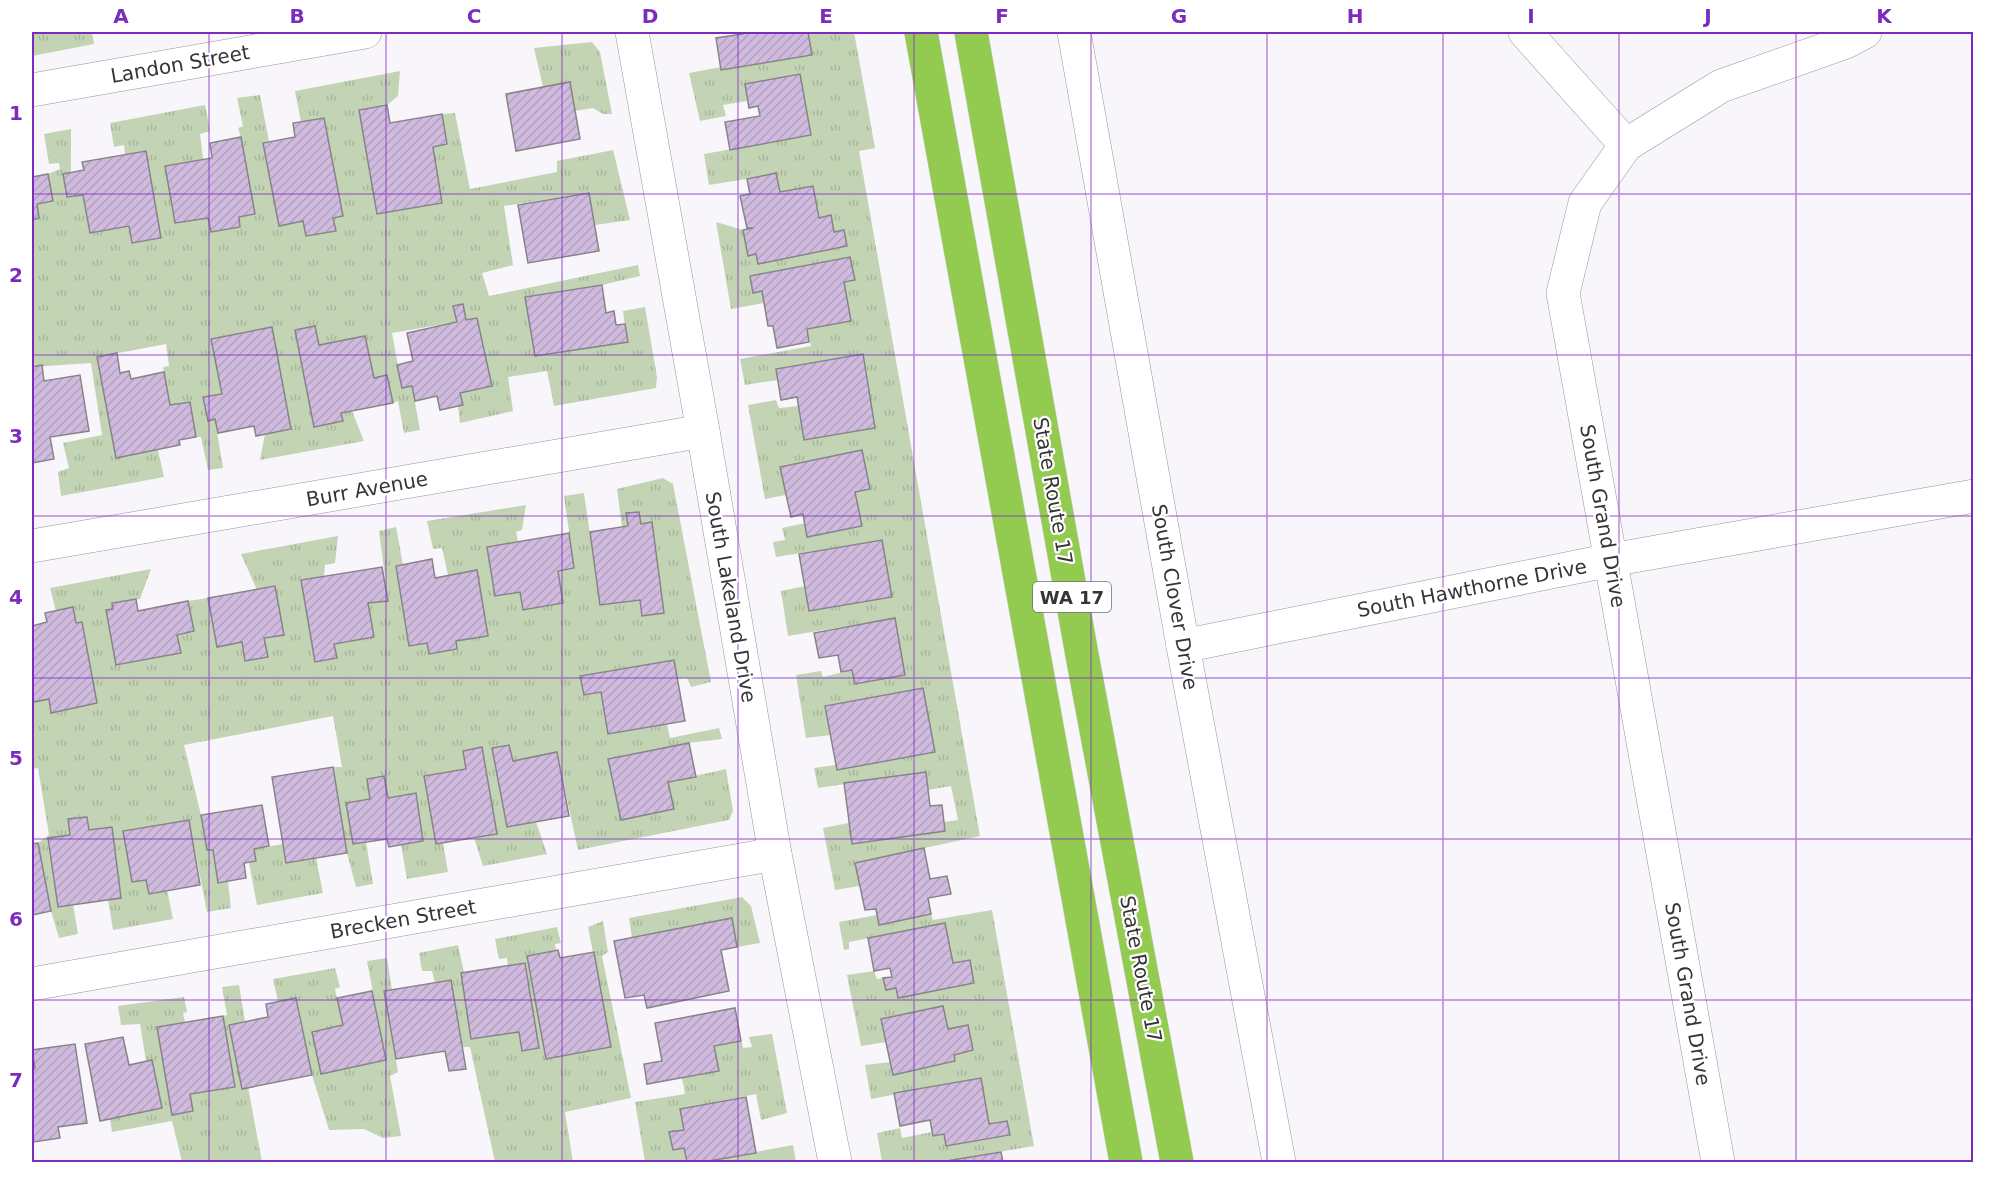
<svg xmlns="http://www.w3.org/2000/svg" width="2005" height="1194" font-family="'DejaVu Sans',sans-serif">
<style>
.grass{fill:url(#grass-tufts)}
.building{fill:url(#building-hatch);stroke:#878489;stroke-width:1.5}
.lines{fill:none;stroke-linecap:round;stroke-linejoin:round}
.minor-casing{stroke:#979499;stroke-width:34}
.highway-casing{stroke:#d3d2d3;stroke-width:34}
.minor{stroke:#fff;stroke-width:33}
.highway{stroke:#93cb51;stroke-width:33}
.grid{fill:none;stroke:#7b2cbf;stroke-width:1.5;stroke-opacity:0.55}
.labels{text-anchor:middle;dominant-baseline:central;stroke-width:4.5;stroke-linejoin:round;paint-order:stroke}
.shield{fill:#fff;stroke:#727172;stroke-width:1.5}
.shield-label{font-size:18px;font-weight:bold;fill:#363436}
.street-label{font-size:20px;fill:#363436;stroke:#fff}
.neatline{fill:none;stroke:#7b2cbf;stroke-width:2}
.grid-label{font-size:20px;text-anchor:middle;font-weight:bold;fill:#7b2cbf}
</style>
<defs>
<pattern id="grass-tufts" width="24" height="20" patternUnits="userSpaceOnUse" patternTransform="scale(1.5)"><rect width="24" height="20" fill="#c3d4b4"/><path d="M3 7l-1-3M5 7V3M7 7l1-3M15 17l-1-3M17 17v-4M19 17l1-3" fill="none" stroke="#a8b79b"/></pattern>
<pattern id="building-hatch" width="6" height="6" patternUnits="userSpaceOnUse" patternTransform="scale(1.5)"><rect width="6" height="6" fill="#d0bbde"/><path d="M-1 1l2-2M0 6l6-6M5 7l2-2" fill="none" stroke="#b3a1bf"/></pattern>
</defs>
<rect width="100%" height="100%" fill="#f9f6fb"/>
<g class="grass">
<polygon points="32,32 92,32 94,44 32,56"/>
<polygon points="808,32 854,32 875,148 859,151 980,836 855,863 860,886 835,890 823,828 849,823 852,844 945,831 944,822 958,820 951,786 928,790 926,772 818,788 814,768 935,751 923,688 826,706 831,735 806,738 796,675 821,671 823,677 852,670 855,684 905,674 895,618 788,636 781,591 805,586 892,596 881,540 776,557 773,542 785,540 782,528 805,523 855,492 870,488 862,450 781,467 786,495 765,499 748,405 776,400 779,408 798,406 804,439 875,428 863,354 776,369 778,380 745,385 740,359 811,346 807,329 844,282 854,279 850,257 750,276 762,291 764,303 731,309 716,222 743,230 748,255 756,254 758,264 847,245 844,230 834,232 831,216 819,218 813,186 780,192 747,179 709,185 704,154 811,135 800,74 745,84 747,101 723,105 726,116 700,121 689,73 721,67 722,70 812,55"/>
<polygon points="592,42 600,52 612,114 603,114 593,108 575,111 543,87 534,48"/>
<polygon points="400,71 398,96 387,105 359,111 377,214 442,203 433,147 446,144 442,114 455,113 470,189 557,172 557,161 613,150 630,220 595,225 589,193 504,206 513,265 482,273 489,296 638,265 640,276 602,285 526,297 535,356 627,342 623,311 645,307 657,377 656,388 554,406 547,371 508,377 513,411 460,423 458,406 463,405 460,393 492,386 477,318 466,320 462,304 453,306 457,322 392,333 402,387 412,386 420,430 404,433 398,401 393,403 387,375 374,378 365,336 319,345 315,326 295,330 314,427 342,421 341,413 352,411 364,441 260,460 265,434 291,429 272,327 212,339 222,394 203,398 207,420 215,419 223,468 208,470 201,437 196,437 190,402 170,405 163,367 169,366 166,344 97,357 116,457 158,450 164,477 61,496 58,472 69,468 63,443 102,435 91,363 32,367 32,220 39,218 37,204 53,201 48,174 60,169 59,163 49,164 44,134 71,129 71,173 63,174 67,197 83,195 90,233 129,226 132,243 160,239 125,155 124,145 114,147 110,123 205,105 210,131 200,134 203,159 165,166 175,223 208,218 211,232 240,227 239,217 255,214 241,137 238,128 243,126 237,98 260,95 269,141 263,143 279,226 303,221 336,230 333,218 343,216 324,118 301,122 295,91"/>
<polygon points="663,478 673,484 711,682 691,687 687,678 678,679 674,660 581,676 583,694 601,692 608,734 667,724 670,738 719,728 722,739 688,743 609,759 674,809 668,782 726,769 733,811 729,820 578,850 557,753 513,761 509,745 492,749 507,827 536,822 547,854 483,866 474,838 496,834 482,747 464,751 466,769 424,776 436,844 443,843 448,872 407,879 401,845 423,841 415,794 388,798 384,777 367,779 370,799 346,803 353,844 366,842 373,884 356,887 347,853 333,767 342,767 333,716 184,745 201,815 207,850 213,850 218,882 228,881 231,908 207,912 189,820 123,831 132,882 146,880 167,890 173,919 113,930 108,900 121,898 112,827 89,830 86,817 68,819 70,835 49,838 58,906 73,904 78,934 59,938 51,911 38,843 49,835 38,768 32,769 32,691 34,702 49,699 52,712 97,703 82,623 76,623 56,611 50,588 151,569 140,599 113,603 113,609 106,611 117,665 180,653 177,635 194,631 188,601 208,598 217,647 242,642 245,661 267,657 264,638 284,635 275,586 257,590 241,554 338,536 335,563 325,565 324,576 301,581 315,662 337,658 334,644 374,637 368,603 388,600 379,531 396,527 403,565 396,566 409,645 427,643 429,653 457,649 456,641 488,635 477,571 448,575 442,548 433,549 427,521 526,505 522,530 516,532 518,541 487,547 495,596 520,592 523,610 563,603 558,571 574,567 564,496 584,493 600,605 640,600 642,616 664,613 652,523 641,524 639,512 627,513 628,526 622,527 617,489"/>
<polygon points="283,844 286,863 316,858 323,893 257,905 249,863 256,861 254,849"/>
<polygon points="742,897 751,906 760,943 737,947 731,918 632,938 629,918"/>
<polygon points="992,910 1034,1146 940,1162 882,1162 877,1133 900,1128 902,1138 932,1132 933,1136 944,1134 946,1146 1009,1136 1007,1121 989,1124 981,1078 871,1099 865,1065 890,1062 894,1075 955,1061 954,1055 973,1050 968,1025 948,1029 943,1006 881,1019 886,1042 861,1046 847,975 874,971 877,979 883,978 886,990 896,988 898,998 974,983 970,960 953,963 945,923 849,942 849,949 844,950 839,922 877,915 880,925 931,914 933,920"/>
<polygon points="603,921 608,952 602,956 631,1098 565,1112 573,1162 495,1162 470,1047 463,1047 451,980 435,983 432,971 422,971 419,953 458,945 464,972 461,974 471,1039 519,1032 522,1051 538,1048 525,963 508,966 507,958 499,959 495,939 557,927 561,943 555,944 556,950 527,956 547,1059 611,1046 588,927"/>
<polygon points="387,958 392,990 384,991 398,1072 390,1076 401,1136 383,1138 364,1129 329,1130 312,1075 297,998 278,1001 273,979 335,968 340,987 335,989 343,1025 312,1032 322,1074 386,1060 367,961"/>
<polygon points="239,985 245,1021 229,1025 248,1087 262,1162 182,1162 172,1121 112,1132 110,1119 162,1108 152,1061 146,1061 140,1024 121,1025 118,1006 184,997 187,1012 183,1013 185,1022 157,1027 172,1115 192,1111 190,1094 235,1086 223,1016 227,1015 222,987"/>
<polygon points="772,1034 787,1113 761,1120 756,1094 680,1110 684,1130 670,1132 673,1150 684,1148 687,1162 645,1162 635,1102 685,1094 682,1078 719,1071 714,1046 741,1041 743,1048 752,1047 749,1037"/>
<polygon points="793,1145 796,1162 703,1162"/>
</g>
<g class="building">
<polygon points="742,32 808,32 812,55 721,70 716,38 743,34"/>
<polygon points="800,74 811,135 730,150 725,122 760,116 758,106 749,108 745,84"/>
<polygon points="570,82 580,139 516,151 506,94"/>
<polygon points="387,105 390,123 442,114 447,144 433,147 442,203 377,214 359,110"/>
<polygon points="324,118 343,216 333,218 336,231 306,236 303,221 279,226 263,143 295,137 293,123"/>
<polygon points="241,137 255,214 239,217 240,227 211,232 208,218 175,223 165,166 212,158 210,143"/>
<polygon points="146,151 161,238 132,243 129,226 90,233 83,195 67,197 63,174 84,170 82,162"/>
<polygon points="776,173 780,192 813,186 819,218 831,215 834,232 844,230 847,246 758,264 756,254 748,256 743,230 753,228 747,228 740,196 750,194 747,179"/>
<polygon points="48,174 53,201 37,204 39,218 32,220 32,177"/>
<polygon points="589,193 599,251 528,263 518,205"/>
<polygon points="850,257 855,280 844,282 851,321 807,329 809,342 777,348 773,326 768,326 762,291 753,293 750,276"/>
<polygon points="602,285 606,313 614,311 616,325 625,324 628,342 535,356 525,297"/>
<polygon points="463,304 466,320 477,318 492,386 460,393 463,405 440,410 437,396 415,401 412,386 402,388 397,365 413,361 407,333 457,322 453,306"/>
<polygon points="315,326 319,345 365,336 374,378 387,375 393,403 341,413 343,421 314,427 295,330"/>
<polygon points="272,327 291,429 256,436 254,426 218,433 215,419 208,421 203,397 222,394 211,339"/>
<polygon points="117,353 120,373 129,371 131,379 164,372 170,405 190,402 196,437 179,440 180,445 116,458 97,357"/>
<polygon points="863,354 875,428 804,440 797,397 781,400 776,369"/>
<polygon points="42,365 44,381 80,375 89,431 50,437 54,459 32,463 32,367"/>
<polygon points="862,450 870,489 855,492 862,526 807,537 803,514 791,517 780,467"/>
<polygon points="639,512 641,524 652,522 664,613 642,616 640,600 600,605 590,532 628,526 626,513"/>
<polygon points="569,533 574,568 558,571 563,603 523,610 520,592 495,596 487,547"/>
<polygon points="882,540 892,597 809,611 799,554"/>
<polygon points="432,559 435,578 477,570 488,636 456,641 457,649 429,654 427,643 409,646 396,566"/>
<polygon points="382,567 388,601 368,603 374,637 334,644 337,658 315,662 301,580"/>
<polygon points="275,586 284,635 264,638 268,657 245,661 242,642 217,647 208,598"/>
<polygon points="136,599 138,611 188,601 194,631 177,635 181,653 116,665 106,610 113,609 112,603"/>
<polygon points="73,607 76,623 82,622 97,703 51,713 49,699 34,702 32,691 32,626 47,622 45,613"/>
<polygon points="895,618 905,675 855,684 852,670 841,672 838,655 819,658 814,633"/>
<polygon points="674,660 685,721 608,734 601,692 584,695 580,676"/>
<polygon points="923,688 935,752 837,770 825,706"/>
<polygon points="689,743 696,777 668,782 674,809 621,820 608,759"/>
<polygon points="509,745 513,761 557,752 569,816 507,827 492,748"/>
<polygon points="482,747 497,834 436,844 424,776 466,769 463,751"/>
<polygon points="333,767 347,853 286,863 272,777"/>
<polygon points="926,772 930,806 942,805 945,831 852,844 844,783"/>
<polygon points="384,776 388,798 416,793 423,841 389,847 387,839 353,844 346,803 370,799 367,779"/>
<polygon points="262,805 269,846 254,849 256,861 244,863 246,878 218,883 213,850 207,850 201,815"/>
<polygon points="87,817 89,830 112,827 121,898 58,907 48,838 70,835 68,819"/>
<polygon points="189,820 200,885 149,894 146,880 132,882 123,831"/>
<polygon points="38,843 51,911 32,915 32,844"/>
<polygon points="924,848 930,879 947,876 951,894 928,898 931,914 879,925 876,909 865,910 855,863"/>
<polygon points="732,918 737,947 721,950 729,991 647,1008 644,995 625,998 614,941"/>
<polygon points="945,923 953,963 970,960 974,983 898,998 896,988 886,990 883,978 892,977 890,968 874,971 868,938"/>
<polygon points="558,950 560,958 594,952 611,1047 546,1059 527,956"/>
<polygon points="525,963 539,1048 522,1051 519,1032 471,1039 461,973"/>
<polygon points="451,980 466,1069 449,1071 445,1051 396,1059 384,991"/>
<polygon points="372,991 386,1060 321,1074 312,1032 343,1025 337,998"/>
<polygon points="296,998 312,1075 242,1089 229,1025 268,1017 266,1004"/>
<polygon points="943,1006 948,1029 968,1025 973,1050 954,1055 955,1061 893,1075 881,1019"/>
<polygon points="735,1008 741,1041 714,1046 719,1071 647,1084 644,1064 662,1061 655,1023"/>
<polygon points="223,1016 235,1087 190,1094 193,1111 172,1115 157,1027"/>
<polygon points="123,1037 129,1065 152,1060 162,1108 100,1121 85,1044"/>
<polygon points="75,1044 87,1123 58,1127 60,1138 34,1142 32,1125 32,1071 35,1068 32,1050"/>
<polygon points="981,1078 989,1124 1007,1121 1010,1135 946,1146 944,1134 933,1136 930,1120 900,1126 894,1093"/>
<polygon points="746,1097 756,1153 703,1162 687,1162 684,1148 673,1150 669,1132 684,1130 680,1109"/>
<polygon points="1001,1152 1003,1162 940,1162"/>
</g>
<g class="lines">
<defs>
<g id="minor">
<polyline points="632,32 703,431 775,854 835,1162"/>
<polyline points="1074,32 1183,646 1279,1162"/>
<polyline points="1525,32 1626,145"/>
<polyline points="32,90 365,32"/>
<polyline points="32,546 703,431"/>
<polyline points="1183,646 1611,560 1974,496"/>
<polyline points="32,984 775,854"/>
<polyline points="1718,1162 1563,293 1585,203 1626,145 1721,86 1846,42 1865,32"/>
</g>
<g id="highway">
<polyline points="921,32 1126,1162"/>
<polyline points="971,32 1082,655 1177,1162"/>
</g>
</defs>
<use href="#minor" class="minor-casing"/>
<use href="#highway" class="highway-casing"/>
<use href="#minor" class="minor"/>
<use href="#highway" class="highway"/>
</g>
<path class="grid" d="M209 32V1162M386 32V1162M562 32V1162M738 32V1162M914 32V1162M1091 32V1162M1267 32V1162M1443 32V1162M1619 32V1162M1796 32V1162M32 194H1974M32 355H1974M32 516H1974M32 678H1974M32 839H1974M32 1000H1974"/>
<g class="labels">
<rect class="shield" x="1033" y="582" width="78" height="30" rx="4.5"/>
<g class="shield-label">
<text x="1072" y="597">WA 17</text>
</g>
<g class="street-label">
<text transform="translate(180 64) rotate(-10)">Landon Street</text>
<text transform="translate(367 489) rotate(-10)">Burr Avenue</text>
<text transform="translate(1053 491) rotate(80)">State Route 17</text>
<text transform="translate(1603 516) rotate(80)">South Grand Drive</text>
<text transform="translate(1472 588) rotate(-11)">South Hawthorne Drive</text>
<text transform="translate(731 597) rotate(80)">South Lakeland Drive</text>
<text transform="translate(1175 597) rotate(80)">South Clover Drive</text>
<text transform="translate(403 919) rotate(-10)">Brecken Street</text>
<text transform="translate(1141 969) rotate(79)">State Route 17</text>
<text transform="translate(1688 994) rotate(80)">South Grand Drive</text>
</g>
</g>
<rect width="2005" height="1194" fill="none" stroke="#ffffff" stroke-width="66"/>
<rect x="33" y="33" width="1939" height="1128" class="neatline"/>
<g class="grid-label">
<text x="121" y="23">A</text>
<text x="297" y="23">B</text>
<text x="474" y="23">C</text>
<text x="650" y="23">D</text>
<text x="826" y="23">E</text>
<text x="1002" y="23">F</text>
<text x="1179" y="23">G</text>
<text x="1355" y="23">H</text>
<text x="1531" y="23">I</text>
<text x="1708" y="23">J</text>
<text x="1884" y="23">K</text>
<text x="16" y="120">1</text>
<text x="16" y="282">2</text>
<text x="16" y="443">3</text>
<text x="16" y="604">4</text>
<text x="16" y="765">5</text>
<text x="16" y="926">6</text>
<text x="16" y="1087">7</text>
</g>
</svg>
